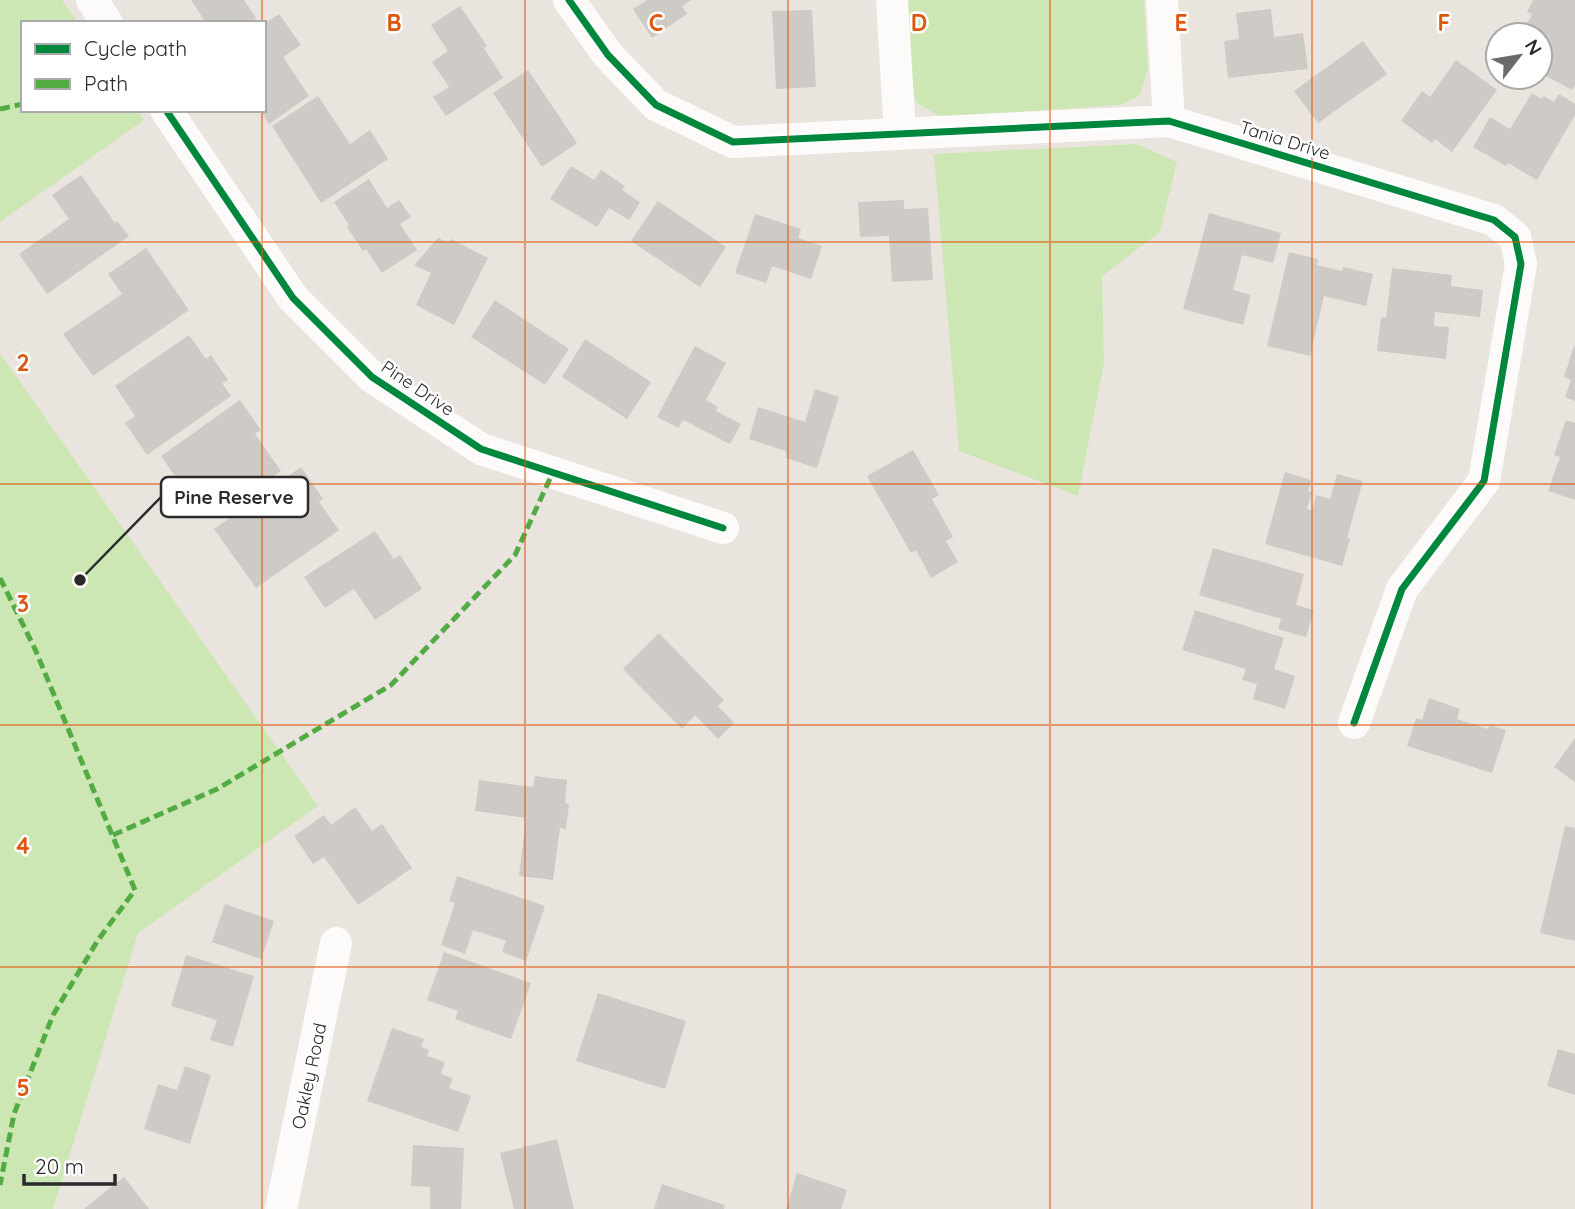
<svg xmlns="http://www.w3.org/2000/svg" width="1575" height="1209" font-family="Quicksand,sans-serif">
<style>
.green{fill:#cde7b4}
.building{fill:#cecac6}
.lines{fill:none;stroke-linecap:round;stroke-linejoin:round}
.street{stroke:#fcfbfa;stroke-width:32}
.quiet{stroke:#53ab44;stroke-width:5;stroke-dasharray:10 5;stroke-linecap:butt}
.cycleway-casing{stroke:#fff;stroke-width:11}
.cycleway{stroke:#00873e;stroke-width:7}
.grid{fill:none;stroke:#de570e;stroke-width:2;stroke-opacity:0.55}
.labels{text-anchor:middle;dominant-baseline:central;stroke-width:5;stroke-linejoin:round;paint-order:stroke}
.street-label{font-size:18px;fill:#2a2a2a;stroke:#fff}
.grid-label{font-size:23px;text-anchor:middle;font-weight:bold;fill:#de570e;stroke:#fff;stroke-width:5;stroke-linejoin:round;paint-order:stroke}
.leader{fill:none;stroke:#2a2a2a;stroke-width:2.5}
.callout-dot{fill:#2a2a2a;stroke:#fff;stroke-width:2.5}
.callout{fill:#fff;stroke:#2a2a2a;stroke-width:2.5}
.callout-label{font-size:19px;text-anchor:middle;font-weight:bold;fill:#2a2a2a}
</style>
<rect width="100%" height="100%" fill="#eae4df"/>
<g class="green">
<polygon points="0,0 62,0 78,23 23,23 23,110 138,110 144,120 0,222"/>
<polygon points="906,0 1144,0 1148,71 1139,96 1120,105 941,117 916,102 910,80"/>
<polygon points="1137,144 1177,162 1160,232 1102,276 1104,363 1078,496 959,451 934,154"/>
<polygon points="0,353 318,806 138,933 53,1209 0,1209"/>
</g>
<g class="building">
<polygon points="191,0 244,0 256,18 249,23 206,23"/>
<polygon points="647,0 691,0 682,6 687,14 652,38 633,9"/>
<polygon points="1533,0 1575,0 1575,85 1572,90 1540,73 1540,35 1521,35 1532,14 1527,12"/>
<polygon points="460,6 487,46 484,48 503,78 446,116 433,97 449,87 432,62 448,51 431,25"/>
<polygon points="1271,9 1274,37 1303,33 1308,69 1228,78 1224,41 1239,39 1236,13"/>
<polygon points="812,10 816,87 776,89 772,11"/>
<polygon points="279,14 301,45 283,57 309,96 269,124 260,110 264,110 264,24"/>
<polygon points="1363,41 1387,74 1318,123 1294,91"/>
<polygon points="1456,60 1497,90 1452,152 1435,139 1432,143 1401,121 1422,91 1430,97"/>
<polygon points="528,70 577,143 542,167 493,93"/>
<polygon points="1532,93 1542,99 1543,96 1554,102 1559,94 1575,104 1575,115 1537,180 1508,163 1506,166 1473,147 1490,117 1510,129"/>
<polygon points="318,96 350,144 370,130 388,159 321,203 272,126"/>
<polygon points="571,166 594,180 601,170 625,186 622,190 640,202 629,220 609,208 597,227 550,199"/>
<polygon points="81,175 115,223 117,221 129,236 47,294 19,254 69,219 52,195"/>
<polygon points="369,179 387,208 399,200 411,217 400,224 417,250 382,273 366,249 363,251 347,227 349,225 334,202"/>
<polygon points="904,200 904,209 928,208 933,280 892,282 889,236 860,237 858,202"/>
<polygon points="658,201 726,247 700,287 631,241"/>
<polygon points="1209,213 1281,233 1273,263 1242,255 1233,290 1251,295 1243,325 1183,309"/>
<polygon points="755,214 801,229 798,238 822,246 811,279 772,266 766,283 735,273"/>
<polygon points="438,238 449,243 451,239 488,258 454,325 416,305 431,273 414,265"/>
<polygon points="146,248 189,310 93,376 63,334 122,294 108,274"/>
<polygon points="1289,252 1318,259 1317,265 1342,271 1343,267 1373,274 1366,306 1324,296 1310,356 1267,346"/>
<polygon points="1392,268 1452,275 1451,286 1483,290 1480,317 1435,312 1434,326 1449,327 1446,359 1377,351 1381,317 1386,318"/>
<polygon points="495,300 569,349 545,385 471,337"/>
<polygon points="189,335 206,359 211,355 228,380 222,383 231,396 147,455 125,423 135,416 115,386"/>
<polygon points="585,339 651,382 627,419 562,377"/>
<polygon points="695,346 726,363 706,400 718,407 716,411 741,424 730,444 683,420 679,428 657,417"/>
<polygon points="1574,346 1575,346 1575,401 1565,397 1571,380 1564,377"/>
<polygon points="815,389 839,397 817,468 786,458 786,451 749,439 758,407 805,422"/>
<polygon points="240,400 261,430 255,434 281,471 252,491 241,476 196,507 161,456"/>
<polygon points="1566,420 1575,423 1575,500 1548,491 1560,457 1554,455"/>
<polygon points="913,450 939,495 932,499 953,537 946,541 958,562 931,578 916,550 911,553 867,476"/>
<polygon points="301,467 323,499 319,502 339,530 256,588 214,529"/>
<polygon points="1285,472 1311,480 1308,491 1312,492 1307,509 1312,511 1316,495 1330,499 1337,474 1363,481 1347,538 1350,539 1342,566 1265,544"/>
<polygon points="375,531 394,559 400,555 422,589 375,620 354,589 325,608 304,577"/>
<polygon points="1213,548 1304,574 1296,605 1314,610 1306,637 1278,629 1281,619 1199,595"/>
<polygon points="1195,610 1284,638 1274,669 1295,676 1285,709 1253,699 1257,684 1242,680 1246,669 1182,650"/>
<polygon points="659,633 724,700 718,706 734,723 718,739 695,715 682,729 623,669"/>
<polygon points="1429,698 1460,709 1457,719 1488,729 1489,725 1506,730 1492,773 1407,746 1416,718 1422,720"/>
<polygon points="1575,738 1575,782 1554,767"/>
<polygon points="535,776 567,780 565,803 569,804 566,829 560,828 553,880 519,876 526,818 475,811 479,780 533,787"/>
<polygon points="355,807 372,831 382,824 412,868 358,905 324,857 313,864 294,836 324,815 331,825"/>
<polygon points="1565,826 1575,828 1575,941 1540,933"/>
<polygon points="457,876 545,906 526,961 502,952 506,941 473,930 465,954 441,945 455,903 449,901"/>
<polygon points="225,904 274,921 261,959 212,942"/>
<polygon points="444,952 531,983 511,1039 455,1019 458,1011 427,1000"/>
<polygon points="186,955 254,976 233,1047 210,1040 217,1020 171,1006"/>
<polygon points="598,993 686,1021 665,1089 576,1061"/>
<polygon points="392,1028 424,1039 421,1047 429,1050 427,1056 445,1062 441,1074 453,1078 449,1088 471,1096 458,1132 367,1101"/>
<polygon points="1558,1049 1575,1054 1575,1095 1547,1086"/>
<polygon points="185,1066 211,1075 190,1144 144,1129 158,1084 177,1090"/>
<polygon points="557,1139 574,1209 514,1209 500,1153"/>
<polygon points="413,1145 464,1148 461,1209 430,1209 430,1187 411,1186"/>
<polygon points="797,1173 847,1190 841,1209 786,1209"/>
<polygon points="124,1177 149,1209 84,1209"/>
<polygon points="662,1184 725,1205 724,1209 654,1209"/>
</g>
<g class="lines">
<g class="street">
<polyline points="92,0 107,23"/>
<polyline points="569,0 608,55 656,105 733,142 1169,121 1494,220 1515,237 1521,264 1484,481 1402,589 1354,723"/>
<polyline points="892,0 900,134"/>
<polyline points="1162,0 1169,121"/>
<polyline points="166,110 293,298 372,377 481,449 723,528"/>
<polyline points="281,1209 336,943"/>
</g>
<g class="quiet">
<polyline points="0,109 23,104"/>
<polyline points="0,578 35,649 135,890 98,940 53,1015 14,1114 0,1185"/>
<polyline points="113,835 217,789 391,685 515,555 553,472"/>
</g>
<defs>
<g id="cycleway">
<polyline points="569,0 608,55 656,105 733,142 1169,121 1494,220 1515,237 1521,264 1484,481 1402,589 1354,723"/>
<polyline points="166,110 293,298 372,377 481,449 723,528"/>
</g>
</defs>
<use href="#cycleway" class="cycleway-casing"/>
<use href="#cycleway" class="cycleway"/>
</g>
<path class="grid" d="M262 0V23M525 0V1209M788 0V1209M1050 0V1209M1312 0V1209M262 110V1209M0 242H1575M0 484H1575M0 725H1575M0 967H1575"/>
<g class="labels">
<g class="street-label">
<text transform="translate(1285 140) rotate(17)">Tania Drive</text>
<text transform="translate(418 388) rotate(34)">Pine Drive</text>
<text transform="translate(309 1076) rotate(-78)">Oakley Road</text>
</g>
</g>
<g class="grid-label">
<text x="394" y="31">B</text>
<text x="656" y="31">C</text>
<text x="919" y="31">D</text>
<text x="1181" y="31">E</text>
<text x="1444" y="31">F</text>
<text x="23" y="371">2</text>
<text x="23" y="612">3</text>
<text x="23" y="854">4</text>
<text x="23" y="1096">5</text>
</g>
<path class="leader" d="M80 580L161 497"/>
<circle class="callout-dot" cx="80" cy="580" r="7"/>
<rect class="callout" x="161" y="477" width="147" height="40" rx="7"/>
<g class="callout-label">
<text x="234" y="504">Pine Reserve</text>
</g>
<rect x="21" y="21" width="245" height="91" fill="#ffffff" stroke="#aaaaaa" stroke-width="2"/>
<rect x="35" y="44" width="35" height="10" fill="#00873e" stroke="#aaaaaa" stroke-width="2"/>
<text x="84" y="56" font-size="21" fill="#2a2a2a">Cycle path</text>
<rect x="35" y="79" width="35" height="10" fill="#53ab44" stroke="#aaaaaa" stroke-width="2"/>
<text x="84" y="91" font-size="21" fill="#2a2a2a">Path</text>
<g transform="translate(1519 56) rotate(59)"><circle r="33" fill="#ffffff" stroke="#aaaaaa" stroke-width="2"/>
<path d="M0-5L12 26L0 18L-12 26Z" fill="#6d6b69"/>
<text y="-10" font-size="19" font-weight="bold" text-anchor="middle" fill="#2a2a2a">N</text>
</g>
<path d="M24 1174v10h91v-10" fill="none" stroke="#2a2a2a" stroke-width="3.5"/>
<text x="35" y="1174" font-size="21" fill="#2a2a2a" stroke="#ffffff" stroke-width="5" paint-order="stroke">20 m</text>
</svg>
